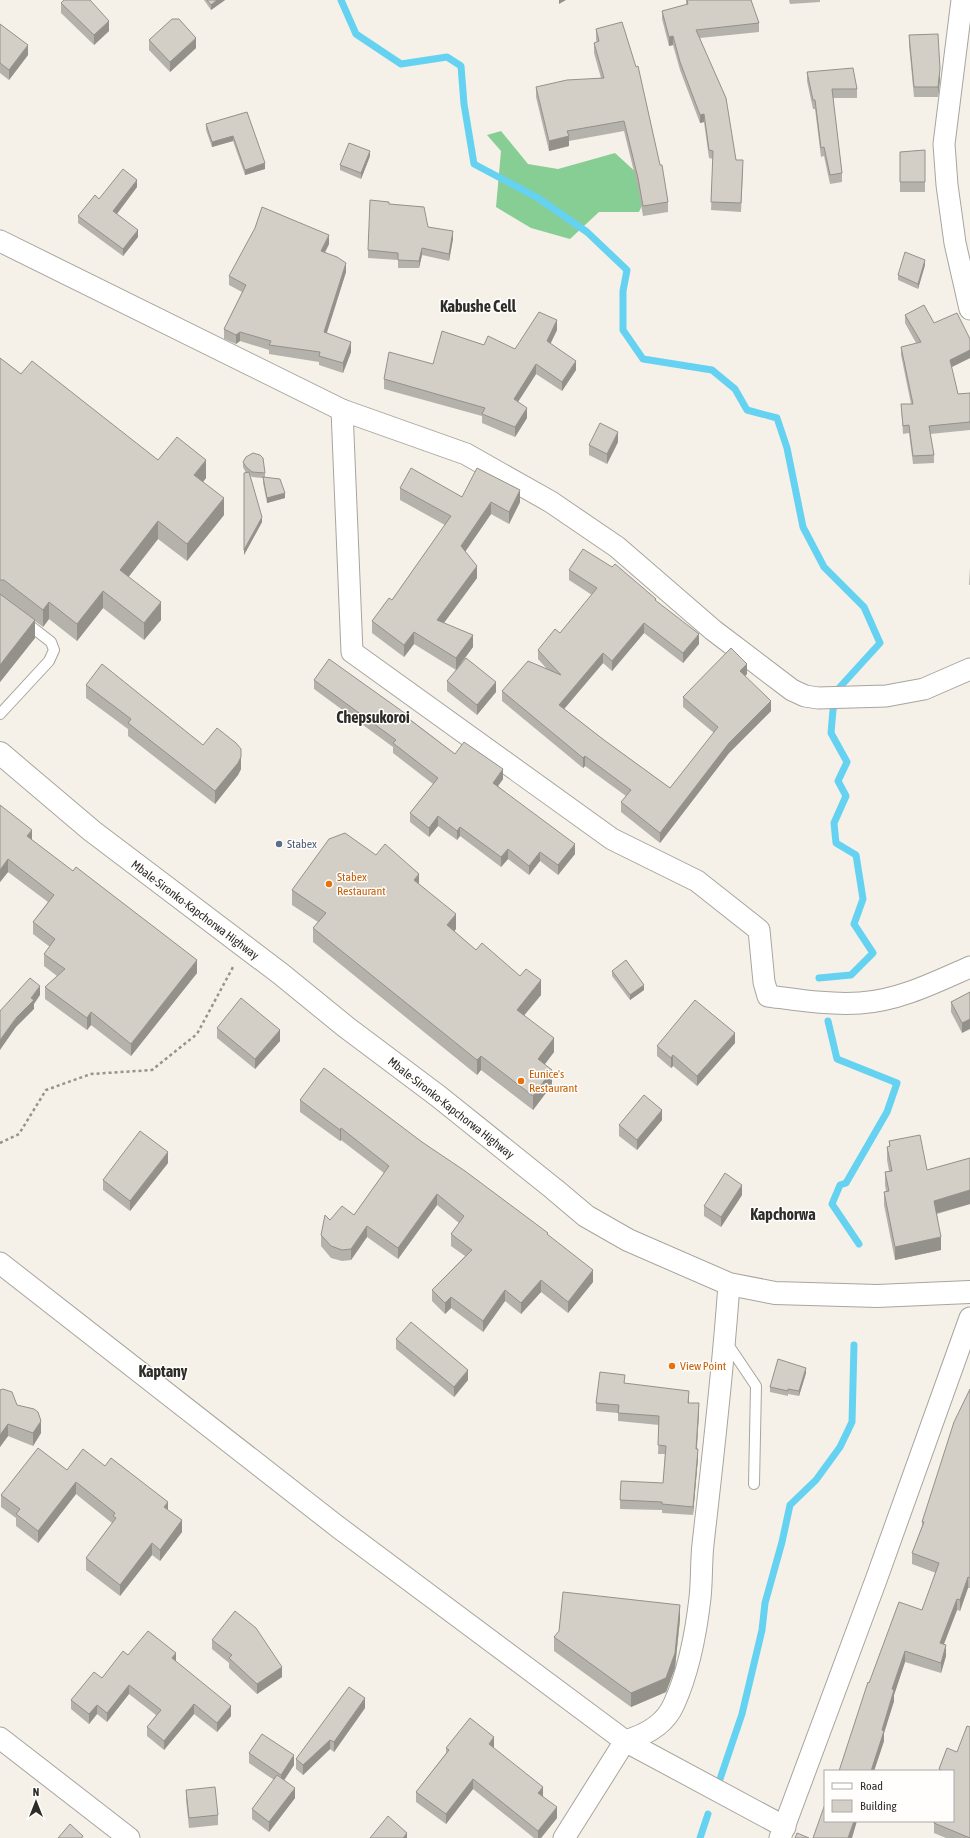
<svg xmlns="http://www.w3.org/2000/svg" width="970" height="1838" font-family="'Asap Condensed',sans-serif">
<style>
.forest{fill:#87ce95}
.lines{fill:none;stroke-linecap:round;stroke-linejoin:round}
.stream{stroke:#66d2f1;stroke-width:7}
.lane-casing{stroke:#a8a59d;stroke-width:12}
.street-casing{stroke:#a8a59d;stroke-width:23}
.primary-casing{stroke:#a8a59d;stroke-width:24}
.path{stroke:#95938d;stroke-width:2.5;stroke-dasharray:3 3;stroke-linecap:butt}
.lane{stroke:#fff;stroke-width:10}
.street{stroke:#fff;stroke-width:21}
.primary{stroke:#fff;stroke-width:22}
.wall{fill:#b5b2ab}
.shaded-wall{fill:#94918b}
.building{fill:#d3cfc7;stroke:#94918b}
.service-dot{fill:#5c6f8a;stroke:#fffefd;stroke-width:1.5}
.food-dot{fill:#e8710a;stroke:#fffefd;stroke-width:1.5}
.labels{text-anchor:middle;dominant-baseline:central;stroke-width:3;stroke-linejoin:round;paint-order:stroke}
.service-label{font-size:12px;fill:#4e5e75;stroke:#fffefd;text-anchor:start}
.food-label{font-size:12px;fill:#c56008;stroke:#fffefd;text-anchor:start}
.street-label{font-size:12px;fill:#2d2c29;stroke:#fffefd}
.district-label{font-size:16px;font-weight:bold;fill:#2d2c29;stroke:#fffefd}
</style>
<rect width="100%" height="100%" fill="#f5f1e8"/>
<polygon class="forest" points="501,131 528,164 558,169 615,153 651,186 639,212 599,212 570,239 531,228 496,207 501,151 487,135"/>
<g class="lines">
<g class="stream">
<polyline points="341,0 356,34 401,64 447,57 461,66 464,104 474,164 538,198 587,232 627,270 623,291 623,330 643,359 712,370 735,389 747,410 777,418 787,448 803,527 824,567 864,607 880,643 839,688 833,710 831,733 847,762 838,781 846,796 834,823 836,843 856,855 863,899 854,924 873,953 851,975 819,978"/>
<polyline points="828,1021 837,1059 897,1083 887,1112 846,1183 840,1185 832,1204 859,1244"/>
<polyline points="720,1779 742,1714 762,1630 765,1603 782,1542 790,1505 816,1480 840,1447 852,1422 854,1345"/>
<polyline points="700,1838 708,1814"/>
</g>
<defs>
<g id="lane">
<polyline points="0,714 49,661 54,650 51,642 24,621"/>
<polyline points="727,1343 756,1386 754,1484"/>
</g>
<g id="street">
<polyline points="962,0 944,144 947,185 955,243 970,309"/>
<polyline points="0,241 342,410 466,454 551,502 617,547 713,630 792,690 805,696 818,698 886,696 924,689 970,669"/>
<path d="M342 410 352 652 612 839 697 881 759 930 764 982 768 996C799 1000 829 1005 860 1003 898 1001 936 982 970 967"/>
<polyline points="0,1263 338,1527 625,1741 785,1827"/>
<polyline points="0,1738 129,1838"/>
<path d="M564 1838 625 1741C646 1735 665 1725 674 1704 689 1671 696 1633 700 1598 702 1580 701 1562 703 1544 713 1457 723 1371 729 1284"/>
<polyline points="780,1838 876,1580 970,1318"/>
</g>
<polyline id="primary" points="0,753 92,831 281,974 346,1027 438,1096 554,1189 586,1216 628,1240 729,1284 775,1293 877,1296 970,1292"/>
</defs>
<use href="#lane" class="lane-casing"/>
<use href="#street" class="street-casing"/>
<use href="#primary" class="primary-casing"/>
<polyline class="path" points="0,1143 19,1134 46,1090 91,1074 152,1070 197,1034 233,967"/>
<use href="#lane" class="lane"/>
<use href="#street" class="street"/>
<use href="#primary" class="primary"/>
</g>
<g class="wall">
<polygon points="204,0 225,0 211,10"/>
<polygon points="686,0 751,0 759,23 759,32 700,38 736,160 743,169 741,212 711,210 713,159 709,158 704,122 700,123 680,70 673,45 669,46 662,19 662,11 686,5"/>
<polygon points="789,0 820,0 820,2 790,4"/>
<polygon points="61,3 109,31 94,45 61,13"/>
<polygon points="0,24 28,55 9,80 0,73"/>
<polygon points="596,29 668,202 668,212 643,216 638,188 624,131 569,141 569,146 549,151 536,97 536,87 601,78 594,53 594,43 597,42 596,40"/>
<polygon points="909,35 940,79 938,97 914,97 909,45"/>
<polygon points="149,40 196,48 170,72 149,50"/>
<polygon points="807,72 857,89 857,98 833,98 842,173 842,182 830,184 824,156 821,157 815,109 813,109 807,81"/>
<polygon points="247,112 265,169 245,175 233,141 212,147 206,130 206,124"/>
<polygon points="925,150 925,192 900,192 900,152"/>
<polygon points="370,156 361,179 340,170 340,165"/>
<polygon points="137,187 117,214 138,237 123,256 78,223 78,216 99,199"/>
<polygon points="389,204 428,227 453,239 449,261 422,255 419,268 398,268 398,260 368,258 368,250"/>
<polygon points="329,244 325,252 346,272 327,333 351,352 343,373 319,365 319,362 269,354 269,350 240,341 236,344 224,339 224,329 242,292 229,285 229,276"/>
<polygon points="925,265 918,289 898,280 898,275"/>
<polygon points="905,315 934,323 970,339 970,358 951,367 958,394 970,393 970,430 930,434 934,455 934,463 913,464 909,433 903,434 901,404 911,404 901,355 901,347 916,343 905,323"/>
<polygon points="557,330 550,344 576,370 562,391 536,374 518,402 527,418 515,437 482,423 482,416 384,389 384,379 433,364 484,345 515,349"/>
<polygon points="0,358 21,374 158,460 206,478 203,482 224,515 187,561 158,539 128,577 161,620 144,640 103,608 77,641 49,619 43,627 35,621 35,638 0,682"/>
<polygon points="618,442 607,464 589,455 589,445"/>
<polygon points="243,462 265,473 265,478 285,498 267,503 263,483 263,478 252,477 250,475 262,522 244,555 246,473 243,467"/>
<polygon points="400,488 462,497 520,502 509,524 491,514 465,551 477,578 444,623 473,647 456,670 414,644 404,657 372,633 372,621 392,600 445,525 400,500"/>
<polygon points="970,568 970,585 969,585"/>
<polygon points="569,570 656,601 699,644 683,663 644,633 612,671 603,663 564,709 604,740 670,788 714,733 683,707 683,697 747,674 745,676 771,711 729,753 660,843 621,812 621,802 626,796 585,766 583,768 502,701 502,691 546,668 538,659 538,650 560,633 592,595 569,580"/>
<polygon points="314,680 406,716 455,754 503,779 498,786 575,854 558,875 540,861 529,875 508,859 501,867 460,836 457,840 438,826 429,837 410,822 410,813 433,784 393,753 393,747 314,689"/>
<polygon points="447,681 496,692 477,715 447,691"/>
<polygon points="86,685 203,745 241,757 241,769 238,775 215,804 128,736 128,729 86,698"/>
<polygon points="0,805 32,840 197,973 131,1056 91,1025 87,1030 45,999 45,987 57,976 44,966 44,954 50,947 33,934 33,922 48,902 8,872 0,882"/>
<polygon points="376,855 419,884 456,929 454,931 476,950 541,995 524,1015 554,1052 545,1064 552,1085 533,1110 481,1070 477,1075 313,942 313,928 318,922 292,905 292,890"/>
<polygon points="612,971 644,990 630,1000 612,976"/>
<polygon points="970,992 962,1033 951,1012 951,1002"/>
<polygon points="217,1028 280,1041 255,1069 217,1038"/>
<polygon points="735,1043 697,1086 673,1066 671,1068 657,1056 657,1046"/>
<polygon points="300,1100 422,1142 548,1235 593,1282 568,1313 541,1292 521,1314 505,1301 483,1332 451,1308 445,1314 432,1301 432,1290 465,1256 451,1246 451,1234 459,1223 437,1205 398,1259 367,1237 351,1260 342,1261 331,1258 321,1246 321,1235 330,1220 354,1215 384,1173 341,1140 340,1141 300,1112"/>
<polygon points="662,1120 637,1150 619,1136 619,1125"/>
<polygon points="889,1141 927,1170 970,1158 970,1204 937,1214 941,1250 895,1260 884,1205 884,1192 886,1191 885,1185 885,1172 889,1171 887,1160 887,1147 889,1147"/>
<polygon points="168,1163 130,1211 103,1190 103,1180"/>
<polygon points="742,1195 721,1227 704,1216 704,1206"/>
<polygon points="396,1339 468,1380 454,1397 396,1349"/>
<polygon points="806,1373 799,1396 788,1394 788,1396 770,1392 770,1387"/>
<polygon points="625,1383 689,1399 689,1403 699,1412 697,1449 698,1458 693,1515 662,1513 662,1510 620,1509 620,1500 663,1483 665,1454 658,1454 659,1425 618,1421 618,1413 596,1411 596,1403"/>
<polygon points="970,1389 970,1588 968,1588 960,1611 957,1610 944,1644 946,1656 941,1673 905,1662 894,1695 894,1701 884,1733 884,1741 874,1771 839,1771 869,1683 922,1610 936,1573 912,1564 912,1553 922,1526 922,1522"/>
<polygon points="0,1390 17,1405 41,1433 33,1446 8,1436 0,1447"/>
<polygon points="105,1466 168,1511 182,1532 160,1561 152,1555 120,1596 86,1570 86,1558 112,1523 76,1494 38,1543 16,1526 16,1518 1,1507 1,1495 67,1470"/>
<polygon points="680,1619 675,1668 666,1692 631,1707 554,1651 554,1637"/>
<polygon points="212,1640 282,1677 257,1694 229,1668 229,1663 212,1649"/>
<polygon points="128,1655 176,1662 231,1716 217,1732 194,1714 164,1750 147,1736 147,1727 156,1715 129,1694 107,1722 97,1714 89,1724 71,1709 71,1700 102,1678"/>
<polygon points="365,1708 334,1752 330,1749 303,1775 296,1769 296,1759"/>
<polygon points="494,1747 493,1748 543,1796 557,1818 541,1838 534,1838 473,1789 446,1824 416,1802 416,1792 446,1753 446,1748"/>
<polygon points="947,1748 970,1838 946,1838 934,1833 934,1823 953,1821 953,1771 939,1771 939,1769"/>
<polygon points="249,1753 294,1765 284,1780 295,1798 269,1832 252,1819 252,1809 274,1780 249,1763"/>
<polygon points="186,1790 218,1815 218,1825 189,1828 186,1800"/>
</g>
<g class="shaded-wall">
<polygon points="217,0 225,0 211,10 211,5"/>
<polygon points="559,0 566,0 559,4"/>
<polygon points="109,21 109,31 94,45 94,35"/>
<polygon points="673,36 673,45 669,46 669,37"/>
<polygon points="196,38 196,48 170,72 170,62"/>
<polygon points="28,45 28,55 9,80 9,70"/>
<polygon points="940,69 940,79 938,97 938,87"/>
<polygon points="704,114 704,122 700,123 700,115"/>
<polygon points="233,136 233,141 212,147 212,142"/>
<polygon points="569,136 569,146 549,151 549,141"/>
<polygon points="370,151 370,156 361,179 361,173"/>
<polygon points="265,163 265,169 245,175 245,170"/>
<polygon points="137,180 137,187 113,219 113,211"/>
<polygon points="138,230 138,237 123,256 123,249"/>
<polygon points="453,231 453,239 449,261 449,254"/>
<polygon points="329,235 329,244 321,260 321,251"/>
<polygon points="422,248 422,255 419,268 419,261"/>
<polygon points="925,260 925,265 918,289 918,284"/>
<polygon points="346,263 346,272 324,341 324,332"/>
<polygon points="557,320 557,330 547,351 547,341"/>
<polygon points="240,332 240,341 236,344 236,335"/>
<polygon points="351,342 351,352 343,373 343,363"/>
<polygon points="970,350 970,358 950,368 950,360"/>
<polygon points="576,361 576,370 562,391 562,382"/>
<polygon points="536,364 536,374 514,408 514,399"/>
<polygon points="527,408 527,418 515,437 515,427"/>
<polygon points="618,432 618,442 607,464 607,454"/>
<polygon points="206,460 206,478 194,493 194,475"/>
<polygon points="520,490 520,502 509,524 509,512"/>
<polygon points="285,493 285,498 267,503 267,498"/>
<polygon points="224,498 224,515 187,561 187,544"/>
<polygon points="491,502 491,514 461,558 461,546"/>
<polygon points="262,517 262,522 244,555 244,550"/>
<polygon points="158,521 158,539 120,588 120,570"/>
<polygon points="477,566 477,578 437,632 437,620"/>
<polygon points="103,591 103,608 77,641 77,624"/>
<polygon points="49,602 49,619 43,627 43,610"/>
<polygon points="161,602 161,620 144,640 144,623"/>
<polygon points="35,620 35,638 0,682 0,665"/>
<polygon points="644,623 644,633 612,671 612,661"/>
<polygon points="414,632 414,644 404,657 404,645"/>
<polygon points="699,634 699,644 683,663 683,653"/>
<polygon points="473,635 473,647 456,670 456,658"/>
<polygon points="603,653 603,663 559,715 559,705"/>
<polygon points="747,664 747,674 740,681 740,671"/>
<polygon points="496,682 496,692 477,715 477,705"/>
<polygon points="771,701 771,711 729,753 660,843 660,833 729,743"/>
<polygon points="585,756 585,766 583,768 583,758"/>
<polygon points="241,757 241,769 238,775 215,804 215,791"/>
<polygon points="503,769 503,779 493,793 493,783"/>
<polygon points="438,816 438,826 429,837 429,828"/>
<polygon points="460,827 460,836 457,840 457,831"/>
<polygon points="32,830 32,842 27,836"/>
<polygon points="575,844 575,854 558,875 558,865"/>
<polygon points="508,849 508,859 501,867 501,857"/>
<polygon points="540,852 540,861 529,875 529,866"/>
<polygon points="8,859 8,872 0,882 0,870"/>
<polygon points="419,874 419,888 414,880"/>
<polygon points="456,914 456,929 447,940 447,925"/>
<polygon points="197,960 197,973 131,1056 131,1044"/>
<polygon points="541,980 541,995 517,1024 517,1010"/>
<polygon points="644,985 644,990 630,1000 630,995"/>
<polygon points="40,986 40,995 34,1004 34,1009 16,1027 0,1050 0,1040"/>
<polygon points="91,1012 91,1025 87,1030 87,1018"/>
<polygon points="970,1019 970,1029 962,1033 962,1023"/>
<polygon points="280,1030 280,1041 255,1069 255,1059"/>
<polygon points="735,1033 735,1043 697,1086 697,1076"/>
<polygon points="554,1038 554,1052 538,1073 538,1059"/>
<polygon points="673,1055 673,1066 671,1068 671,1058"/>
<polygon points="481,1056 481,1070 477,1075 477,1060"/>
<polygon points="552,1070 552,1085 533,1110 533,1096"/>
<polygon points="662,1110 662,1120 637,1150 637,1140"/>
<polygon points="341,1128 341,1140 340,1141 340,1130"/>
<polygon points="168,1152 168,1163 130,1211 130,1201"/>
<polygon points="742,1185 742,1195 721,1227 721,1217"/>
<polygon points="970,1190 970,1204 934,1214 934,1201"/>
<polygon points="437,1194 437,1205 398,1259 398,1248"/>
<polygon points="367,1226 367,1237 351,1260 351,1249"/>
<polygon points="941,1237 941,1250 895,1260 895,1247"/>
<polygon points="593,1270 593,1282 568,1313 568,1302"/>
<polygon points="541,1280 541,1292 521,1314 521,1303"/>
<polygon points="505,1290 505,1301 483,1332 483,1321"/>
<polygon points="451,1297 451,1308 445,1314 445,1303"/>
<polygon points="806,1368 806,1373 799,1396 799,1391"/>
<polygon points="468,1370 468,1380 454,1397 454,1387"/>
<polygon points="689,1391 689,1399 688,1411 688,1403"/>
<polygon points="699,1403 699,1412 696,1458 696,1449"/>
<polygon points="41,1421 41,1433 33,1446 33,1433"/>
<polygon points="8,1424 8,1436 0,1447 0,1435"/>
<polygon points="698,1449 698,1458 693,1515 693,1507"/>
<polygon points="76,1482 76,1494 38,1543 38,1531"/>
<polygon points="168,1502 168,1513 164,1507"/>
<polygon points="182,1520 182,1532 160,1561 160,1550"/>
<polygon points="152,1543 152,1555 120,1596 120,1585"/>
<polygon points="968,1577 968,1588 960,1611 960,1600"/>
<polygon points="957,1599 957,1610 940,1654 940,1643"/>
<polygon points="680,1605 680,1619 675,1668 666,1692 631,1707 631,1693"/>
<polygon points="946,1645 946,1656 941,1673 941,1663"/>
<polygon points="905,1651 905,1662 894,1695 894,1701 884,1733 884,1741 874,1771 871,1771 882,1730 892,1689"/>
<polygon points="176,1653 176,1663 172,1658"/>
<polygon points="282,1667 282,1677 257,1694 257,1684"/>
<polygon points="129,1685 129,1694 107,1722 107,1713"/>
<polygon points="365,1698 365,1708 334,1752 334,1742"/>
<polygon points="194,1704 194,1714 164,1750 164,1741"/>
<polygon points="97,1705 97,1714 89,1724 89,1714"/>
<polygon points="231,1706 231,1716 217,1732 217,1723"/>
<polygon points="494,1737 494,1747 489,1754 489,1744"/>
<polygon points="330,1740 330,1749 303,1775 303,1765"/>
<polygon points="294,1755 294,1765 281,1785 281,1775"/>
<polygon points="473,1779 473,1789 446,1824 446,1814"/>
<polygon points="543,1787 543,1797 538,1793"/>
<polygon points="295,1788 295,1798 269,1832 269,1822"/>
<polygon points="557,1807 557,1818 541,1838 538,1838 538,1831"/>
<polygon points="854,1821 857,1821 852,1838 848,1838"/>
<polygon points="407,1833 407,1838 403,1838"/>
</g>
<g class="building">
<polygon points="64,0 90,0 109,21 94,35 61,3"/>
<polygon points="207,0 217,0 211,5"/>
<polygon points="687,0 751,0 759,23 696,30 726,98 736,160 743,160 741,203 711,202 713,151 709,150 704,114 700,115 680,62 673,36 669,37 662,11 688,4"/>
<polygon points="172,19 179,19 196,38 170,62 149,40"/>
<polygon points="622,22 636,67 638,66 660,165 662,165 668,202 643,206 638,178 624,121 567,131 569,136 549,141 536,87 567,80 604,78 594,43 599,41 596,29"/>
<polygon points="0,24 28,45 9,70 0,63"/>
<polygon points="938,34 940,69 938,87 914,87 909,35"/>
<polygon points="853,68 857,89 832,89 842,173 830,175 824,147 821,148 815,100 813,100 807,72"/>
<polygon points="247,112 265,163 245,170 233,136 212,142 206,124"/>
<polygon points="349,143 370,151 361,173 340,165"/>
<polygon points="925,150 925,182 900,182 900,152"/>
<polygon points="123,169 137,180 113,211 138,230 123,249 78,216 95,195 99,199"/>
<polygon points="370,200 389,202 389,204 424,207 428,227 453,231 449,254 422,248 419,261 398,260 398,253 368,250"/>
<polygon points="262,207 329,235 321,251 337,257 346,263 324,332 351,342 343,363 319,356 320,352 269,345 271,341 240,332 236,335 224,329 246,285 229,276 255,228"/>
<polygon points="905,252 925,260 918,284 898,275"/>
<polygon points="924,305 934,323 957,313 970,339 970,350 950,360 958,394 970,393 970,422 929,426 934,455 913,456 909,425 903,426 901,404 913,404 901,347 921,342 905,315"/>
<polygon points="539,312 557,320 547,341 576,361 562,382 536,364 514,399 527,408 515,427 482,414 485,408 384,379 389,352 433,364 442,331 484,345 488,336 515,349"/>
<polygon points="0,358 21,374 32,361 158,460 177,437 206,460 194,475 224,498 187,544 158,521 120,570 161,602 144,623 103,591 77,624 49,602 43,610 4,580 0,580"/>
<polygon points="600,423 618,432 607,454 589,445"/>
<polygon points="253,453 260,455 263,458 265,473 252,472 246,467 243,462 246,457"/>
<polygon points="411,468 462,497 477,468 520,490 509,512 491,502 461,546 477,566 437,620 473,635 456,658 414,632 404,645 372,621 389,598 392,600 451,516 400,488"/>
<polygon points="249,472 262,517 244,550 244,473"/>
<polygon points="263,477 280,479 285,493 267,498"/>
<polygon points="583,549 612,567 615,564 656,599 655,600 699,634 683,653 644,623 612,661 603,653 559,705 604,740 670,788 718,727 683,697 731,648 747,664 740,671 771,701 729,743 660,833 621,802 631,790 585,756 583,758 502,691 528,661 561,675 538,650 555,629 560,633 597,588 569,570"/>
<polygon points="0,594 35,620 0,665"/>
<polygon points="466,658 496,682 477,705 447,681"/>
<polygon points="329,659 406,714 405,716 455,754 464,742 503,769 493,783 575,844 558,865 540,852 529,866 508,849 501,857 460,827 457,831 438,816 429,828 410,813 438,778 393,743 396,740 314,680"/>
<polygon points="102,664 203,745 217,728 236,743 241,749 241,757 238,763 215,791 128,723 131,719 86,685"/>
<polygon points="0,805 32,830 27,836 73,871 76,867 197,960 131,1044 91,1012 87,1018 45,987 65,969 44,954 55,939 33,922 54,895 8,859 0,870"/>
<polygon points="345,833 376,855 385,844 419,874 414,880 456,914 447,925 476,950 482,943 520,976 526,969 541,980 517,1010 554,1038 538,1059 552,1070 533,1096 481,1056 477,1060 313,928 326,913 292,890 329,839"/>
<polygon points="626,960 644,985 630,995 612,971"/>
<polygon points="30,978 40,986 31,998 34,1000 16,1018 0,1040 0,1011"/>
<polygon points="970,992 970,1019 962,1023 951,1002"/>
<polygon points="241,998 280,1030 255,1059 217,1028"/>
<polygon points="695,1000 735,1033 697,1076 673,1055 671,1058 657,1046"/>
<polygon points="324,1068 422,1142 465,1171 548,1233 547,1234 593,1270 568,1302 541,1280 521,1303 505,1290 483,1321 451,1297 445,1303 432,1290 472,1250 451,1234 464,1216 437,1194 398,1248 367,1226 351,1249 342,1250 331,1246 321,1235 325,1215 330,1220 342,1206 354,1215 389,1166 341,1128 340,1130 300,1100"/>
<polygon points="644,1095 662,1110 637,1140 619,1125"/>
<polygon points="140,1131 168,1152 130,1201 103,1180"/>
<polygon points="920,1135 927,1170 970,1158 970,1190 934,1201 941,1237 895,1247 884,1192 889,1191 885,1172 892,1171 887,1147 890,1146 889,1141"/>
<polygon points="725,1173 742,1185 721,1217 704,1206"/>
<polygon points="411,1322 468,1370 454,1387 396,1339"/>
<polygon points="778,1359 806,1368 799,1391 788,1389 788,1391 770,1387"/>
<polygon points="600,1372 625,1375 624,1383 689,1391 688,1403 699,1403 696,1449 698,1449 693,1507 662,1504 662,1502 620,1500 621,1481 663,1483 666,1446 658,1445 659,1416 618,1413 619,1405 596,1403"/>
<polygon points="3,1389 12,1392 17,1405 34,1409 38,1412 41,1421 33,1433 8,1424 0,1435 0,1390"/>
<polygon points="970,1389 970,1578 968,1577 960,1600 957,1599 940,1643 946,1645 941,1663 905,1651 892,1689 894,1690 882,1730 884,1731 871,1771 839,1771 868,1682 869,1683 899,1602 922,1610 939,1563 912,1553 924,1522 922,1522 954,1422"/>
<polygon points="38,1448 67,1470 83,1449 105,1466 111,1458 168,1502 164,1507 182,1520 160,1550 152,1543 120,1585 86,1558 116,1518 113,1516 115,1513 76,1482 38,1531 16,1514 20,1509 1,1495"/>
<polygon points="563,1592 680,1605 675,1653 666,1678 631,1693 554,1637 559,1631"/>
<polygon points="235,1611 256,1628 282,1667 257,1684 229,1658 232,1655 212,1640"/>
<polygon points="148,1631 176,1653 172,1658 231,1706 217,1723 194,1704 164,1741 147,1727 161,1710 129,1685 107,1713 97,1705 89,1714 71,1700 94,1672 102,1678 123,1651 128,1655"/>
<polygon points="349,1687 365,1698 334,1742 330,1740 303,1765 296,1759"/>
<polygon points="470,1718 494,1737 489,1744 543,1787 538,1793 557,1807 538,1831 473,1779 446,1814 416,1792 449,1750 446,1748"/>
<polygon points="967,1726 970,1727 970,1838 934,1823 934,1821 953,1821 953,1771 943,1771 939,1769 947,1748 957,1752"/>
<polygon points="262,1734 294,1755 281,1775 249,1753"/>
<polygon points="277,1775 295,1788 269,1822 252,1809"/>
<polygon points="215,1787 218,1815 189,1818 186,1790"/>
<polygon points="825,1804 825,1821 854,1821 848,1838 813,1838"/>
<polygon points="388,1816 407,1833 403,1838 370,1838"/>
<polygon points="70,1824 83,1836 82,1838 58,1838"/>
<polygon points="797,1833 809,1838 795,1838"/>
</g>
<circle class="service-dot" cx="279" cy="844" r="4"/>
<g class="food-dot">
<circle cx="329" cy="884" r="4"/>
<circle cx="521" cy="1081" r="4"/>
<circle cx="672" cy="1366" r="4"/>
</g>
<g class="labels">
<g class="service-label">
<text x="287" y="844">Stabex</text>
</g>
<g class="food-label">
<text x="337" y="877">Stabex<tspan x="337" dy="14">Restaurant</tspan></text>
<text x="529" y="1074">Eunice's<tspan x="529" dy="14">Restaurant</tspan></text>
<text x="680" y="1366">View Point</text>
</g>
<g class="street-label">
<text transform="translate(195 910) rotate(37)">Mbale-Sironko-Kapchorwa Highway</text>
<text transform="translate(451 1108) rotate(38)">Mbale-Sironko-Kapchorwa Highway</text>
</g>
<g class="district-label">
<text x="478" y="306">Kabushe Cell</text>
<text x="373" y="717">Chepsukoroi</text>
<text x="783" y="1214">Kapchorwa</text>
<text x="163" y="1371">Kaptany</text>
</g>
</g>
<rect x="824" y="1770" width="130" height="52" fill="#fffefd" stroke="#abaaa8"/>
<rect x="832" y="1783" width="20" height="6" fill="#ffffff" stroke="#abaaa8"/>
<text x="860" y="1790" font-size="12" fill="#2d2c29">Road</text>
<rect x="832" y="1800" width="20" height="12" fill="#d3cfc7" stroke="#abaaa8"/>
<text x="860" y="1810" font-size="12" fill="#2d2c29">Building</text>
<g transform="translate(36 1802)" stroke="#fffefd" stroke-width="3" paint-order="stroke">
<path d="M0-3L7 15L0 10L-7 15Z" fill="#2d2c29"/>
<text y="-6" font-size="11" font-weight="bold" text-anchor="middle" fill="#2d2c29">N</text>
</g>
</svg>
